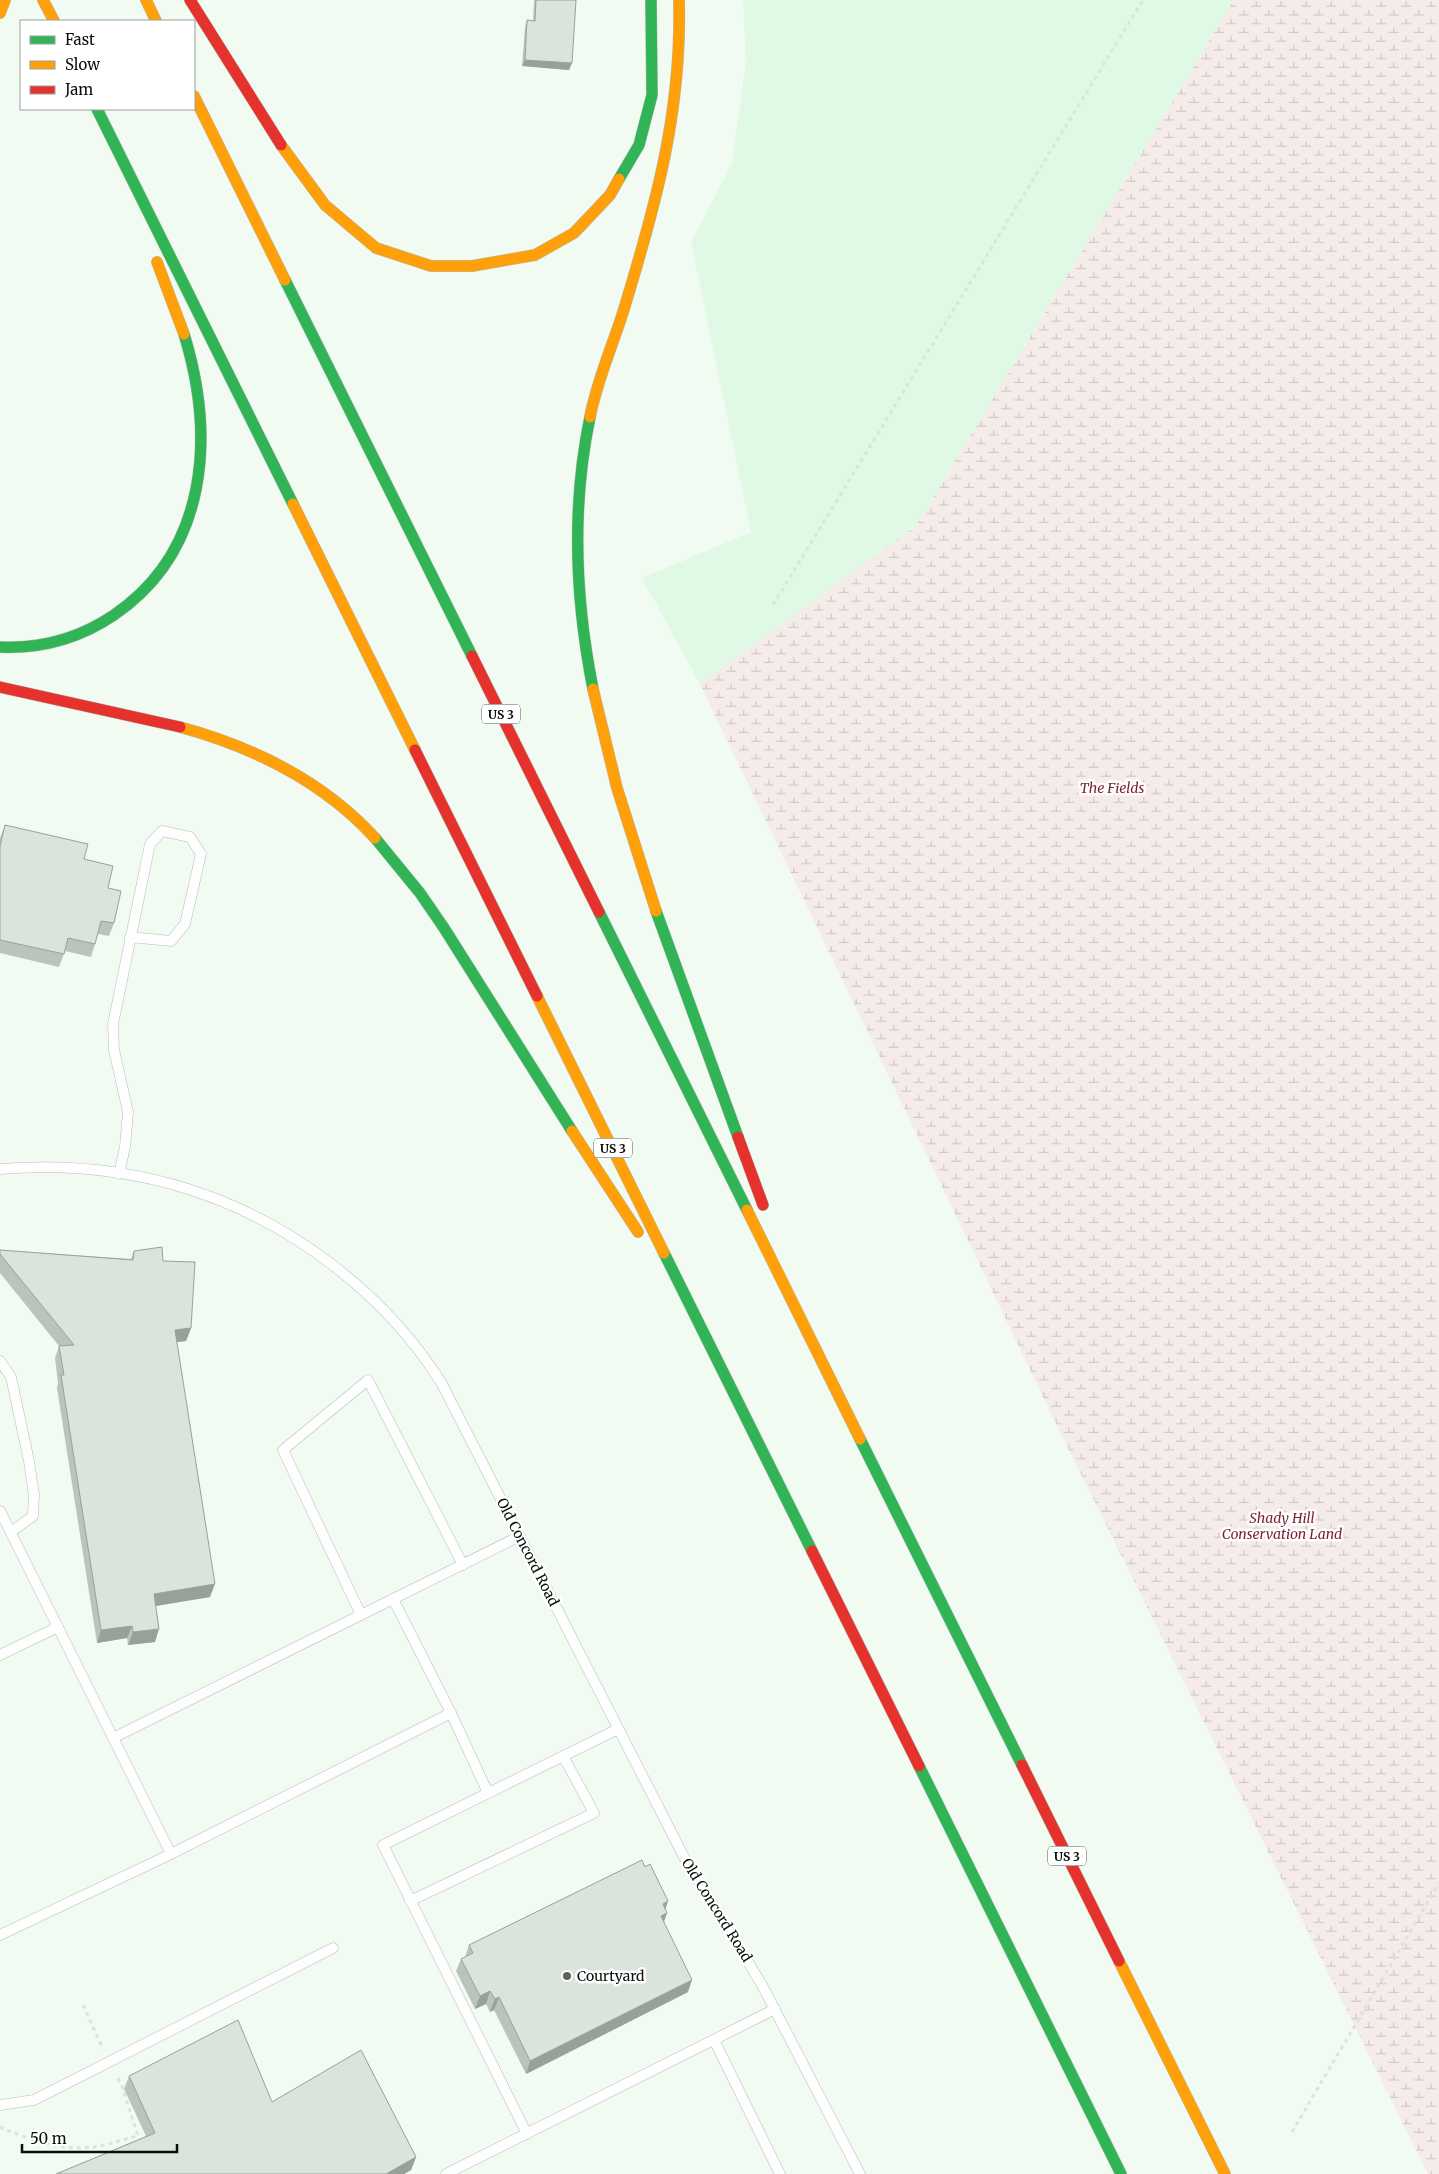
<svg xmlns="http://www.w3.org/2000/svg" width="1439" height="2174" font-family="Merriweather,serif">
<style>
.built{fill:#e0f9e4}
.wetland{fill:url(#wetland-marsh)}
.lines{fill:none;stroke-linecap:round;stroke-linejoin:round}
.lane-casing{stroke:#b4beb6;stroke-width:11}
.fast-casing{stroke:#b4beb6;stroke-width:12}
.slow-casing{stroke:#b4beb6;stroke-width:12}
.jam-casing{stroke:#b4beb6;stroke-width:12}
.path{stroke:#dee2de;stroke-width:3;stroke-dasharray:4 4;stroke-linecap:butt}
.lane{stroke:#fdfefd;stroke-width:10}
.fast{stroke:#30b455;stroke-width:11}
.slow{stroke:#ff9f0a;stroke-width:11}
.jam{stroke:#e5322d;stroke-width:11}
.wall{fill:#bbc4bc}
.shaded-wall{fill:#99a099}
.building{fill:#dae4db;stroke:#99a099}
.poi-dot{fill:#59635a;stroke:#fff;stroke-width:2}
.labels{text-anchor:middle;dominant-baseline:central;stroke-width:5;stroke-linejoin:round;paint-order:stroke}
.shield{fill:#fff;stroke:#515852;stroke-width:1}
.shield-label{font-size:12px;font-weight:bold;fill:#071108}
.park-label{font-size:14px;font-style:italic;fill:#7b1f37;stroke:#fff}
.street-label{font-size:14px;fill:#071108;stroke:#fff}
.poi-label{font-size:14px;fill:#071108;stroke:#fff;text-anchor:start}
</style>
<defs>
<pattern id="wetland-marsh" width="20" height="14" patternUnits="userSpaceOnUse" patternTransform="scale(1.25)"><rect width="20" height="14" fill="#f5ecea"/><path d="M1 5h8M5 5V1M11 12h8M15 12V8" fill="none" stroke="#d1c9c7"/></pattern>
</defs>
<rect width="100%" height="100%" fill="#f1fbf2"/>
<polygon class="built" points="743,0 1234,0 916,526 700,684 642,578 751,532 691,242 732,164 746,61"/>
<polygon class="wetland" points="1234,0 1439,0 1439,2174 1428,2174 1060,1432 700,684 916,526"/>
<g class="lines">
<defs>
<g id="lane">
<path d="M0 1169C63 1164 128 1170 188 1189 290 1221 386 1294 442 1384L684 1857 762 1985 860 2174"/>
<polyline points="119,1174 125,1147 128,1112 114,1050 113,1024 150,844 162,831 190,837 201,854 185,924 171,941 130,937"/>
<polyline points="0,1361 11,1377 29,1461 34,1495 33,1516 11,1532"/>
<polyline points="0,1511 171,1854"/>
<polyline points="361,1615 283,1450 368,1380 463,1565"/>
<polyline points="0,1655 58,1627"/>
<polyline points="451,1713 488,1793"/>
<polyline points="113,1738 520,1536"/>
<polyline points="410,1901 594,1813 563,1756"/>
<polyline points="0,1935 171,1854 451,1713 393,1599"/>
<polyline points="714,2040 780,2174"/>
<polyline points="0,2105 34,2100 333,1948"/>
<polyline points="527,2134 383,1845 618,1729"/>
<polyline points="446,2174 775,2009"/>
</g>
<g id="fast">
<polyline points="97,109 293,504"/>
<polyline points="619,179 639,145 652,95 651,0"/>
<polyline points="285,280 472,656"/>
<path d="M590 417C571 508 575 598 593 689"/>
<path d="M0 647C42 649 80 638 114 615 209 550 215 435 184 334"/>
<polyline points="375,838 420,893 444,928 572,1131"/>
<polyline points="656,911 738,1137"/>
<polyline points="599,912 747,1210"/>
<polyline points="664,1253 812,1551"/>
<polyline points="860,1439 1022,1765"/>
<polyline points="919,1766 1121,2174"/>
</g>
<g id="slow">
<polyline points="43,0 54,21"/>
<polyline points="146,0 156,21"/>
<polyline points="0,13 5,0"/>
<polyline points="194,96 285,280"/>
<polyline points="281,145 325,205 376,248 431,266 472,266 535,255 574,233 610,195 619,179"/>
<polyline points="157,262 184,334"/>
<path d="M590 417C597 380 613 345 624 309 656 204 682 111 679 0"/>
<polyline points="293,504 415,750"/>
<polyline points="593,689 617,788 656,911"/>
<path d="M180 727C253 747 323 781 375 838"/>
<polyline points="537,996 664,1253"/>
<polyline points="572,1131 638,1232"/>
<polyline points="747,1210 860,1439"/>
<polyline points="1119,1961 1225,2174"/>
</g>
<g id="jam">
<polyline points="190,0 281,145"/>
<polyline points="472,656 599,912"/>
<polyline points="0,687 180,727"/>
<polyline points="415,750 537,996"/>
<polyline points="738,1137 763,1205"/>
<polyline points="812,1551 919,1766"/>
<polyline points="1022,1765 1119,1961"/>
</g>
</defs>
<use href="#lane" class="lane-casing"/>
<use href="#fast" class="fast-casing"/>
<use href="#slow" class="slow-casing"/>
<use href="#jam" class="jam-casing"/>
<g class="path">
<polyline points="773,605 1143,0"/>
<polyline points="83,2005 103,2049"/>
<path d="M0 2127C28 2139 61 2151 92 2147 107 2146 123 2139 138 2136L122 2086 116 2075"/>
<polyline points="1292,2132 1439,1883"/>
</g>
<use href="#lane" class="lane"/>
<use href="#fast" class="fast"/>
<use href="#slow" class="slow"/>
<use href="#jam" class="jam"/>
</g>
<g class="wall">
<polygon points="534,0 576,0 569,70 522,66 525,27 527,20 533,21"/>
<polygon points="5,825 84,859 108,888 114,923 109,936 98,934 95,944 91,957 65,951 59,967 0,953 0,838"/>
<polygon points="0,1250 131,1259 134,1251 163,1261 191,1328 186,1341 176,1342 210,1597 156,1606 155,1642 128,1645 127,1638 97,1643 57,1388 58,1383 55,1358 59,1346 0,1273"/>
<polygon points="665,1910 667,1913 664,1922 688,1992 526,2074 494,2010 490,2012 486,2004 475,2009 456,1971 461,1959 465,1957 469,1945"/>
<polygon points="129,2076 272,2102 416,2157 411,2170 404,2174 56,2174 146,2136 124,2089"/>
</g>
<g class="shaded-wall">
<polygon points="525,60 572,63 569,70 522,66"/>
<polygon points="191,1328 186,1341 170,1343 175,1330"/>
<polygon points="215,1584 210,1597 149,1607 154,1594"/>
<polygon points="132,1626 127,1638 97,1643 101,1630"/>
<polygon points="159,1629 155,1642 128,1645 133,1632"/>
<polygon points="668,1901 664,1914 663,1904"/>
<polygon points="667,1913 662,1926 661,1916"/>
<polygon points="692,1980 688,1992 526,2074 530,2061"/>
<polygon points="490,1991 486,2004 475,2009 480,1996"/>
<polygon points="499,1997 494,2010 490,2012 495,1999"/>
<polygon points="416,2157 411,2170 404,2174 386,2174"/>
</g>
<g class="building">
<polygon points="536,0 576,0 572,63 525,60 527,20 535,21"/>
<polygon points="5,825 88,844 84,859 113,866 108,888 121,891 114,923 101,921 95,944 68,938 64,954 0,940 0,846"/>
<polygon points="162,1247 163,1261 195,1262 191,1328 175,1330 215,1584 154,1594 159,1629 133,1632 132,1626 101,1630 61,1375 64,1375 59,1346 74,1345 0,1254 0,1250 133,1260 134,1251"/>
<polygon points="642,1860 645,1867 650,1864 668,1901 663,1904 667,1913 661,1916 692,1980 530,2061 499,1997 495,1999 490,1991 480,1996 461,1959 473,1953 469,1945"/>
<polygon points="238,2020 272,2102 361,2050 416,2157 386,2174 56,2174 155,2133 129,2076"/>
</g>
<circle class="poi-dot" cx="567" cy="1976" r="5"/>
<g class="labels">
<g class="shield">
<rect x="482" y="704.5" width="38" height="19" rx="4"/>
<rect x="594" y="1138.5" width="38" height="19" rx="4"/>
<rect x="1048" y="1846.5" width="38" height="19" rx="4"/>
</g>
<g class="shield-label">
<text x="501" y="714">US 3</text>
<text x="613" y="1148">US 3</text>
<text x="1067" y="1856">US 3</text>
</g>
<g class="park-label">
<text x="1112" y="788">The Fields</text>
<text x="1282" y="1518">Shady Hill<tspan x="1282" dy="16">Conservation Land</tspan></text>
</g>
<g class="street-label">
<text transform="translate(528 1552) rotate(63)">Old Concord Road</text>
<text transform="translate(717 1910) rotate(58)">Old Concord Road</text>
</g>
<g class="poi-label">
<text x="577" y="1976">Courtyard</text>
</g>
</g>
<rect x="20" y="20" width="175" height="90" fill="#ffffff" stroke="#9ca09c"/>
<rect x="30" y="36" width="25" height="8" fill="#30b455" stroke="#9ca09c"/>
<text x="65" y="45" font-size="15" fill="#071108">Fast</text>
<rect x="30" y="61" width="25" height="8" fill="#ff9f0a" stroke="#9ca09c"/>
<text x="65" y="70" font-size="15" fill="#071108">Slow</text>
<rect x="30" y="86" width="25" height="8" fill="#e5322d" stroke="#9ca09c"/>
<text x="65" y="95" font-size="15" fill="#071108">Jam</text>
<path d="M22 2144v8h155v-8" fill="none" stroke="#071108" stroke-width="2.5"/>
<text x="30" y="2144" font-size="15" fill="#071108" stroke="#ffffff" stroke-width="4" paint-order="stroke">50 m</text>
</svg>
